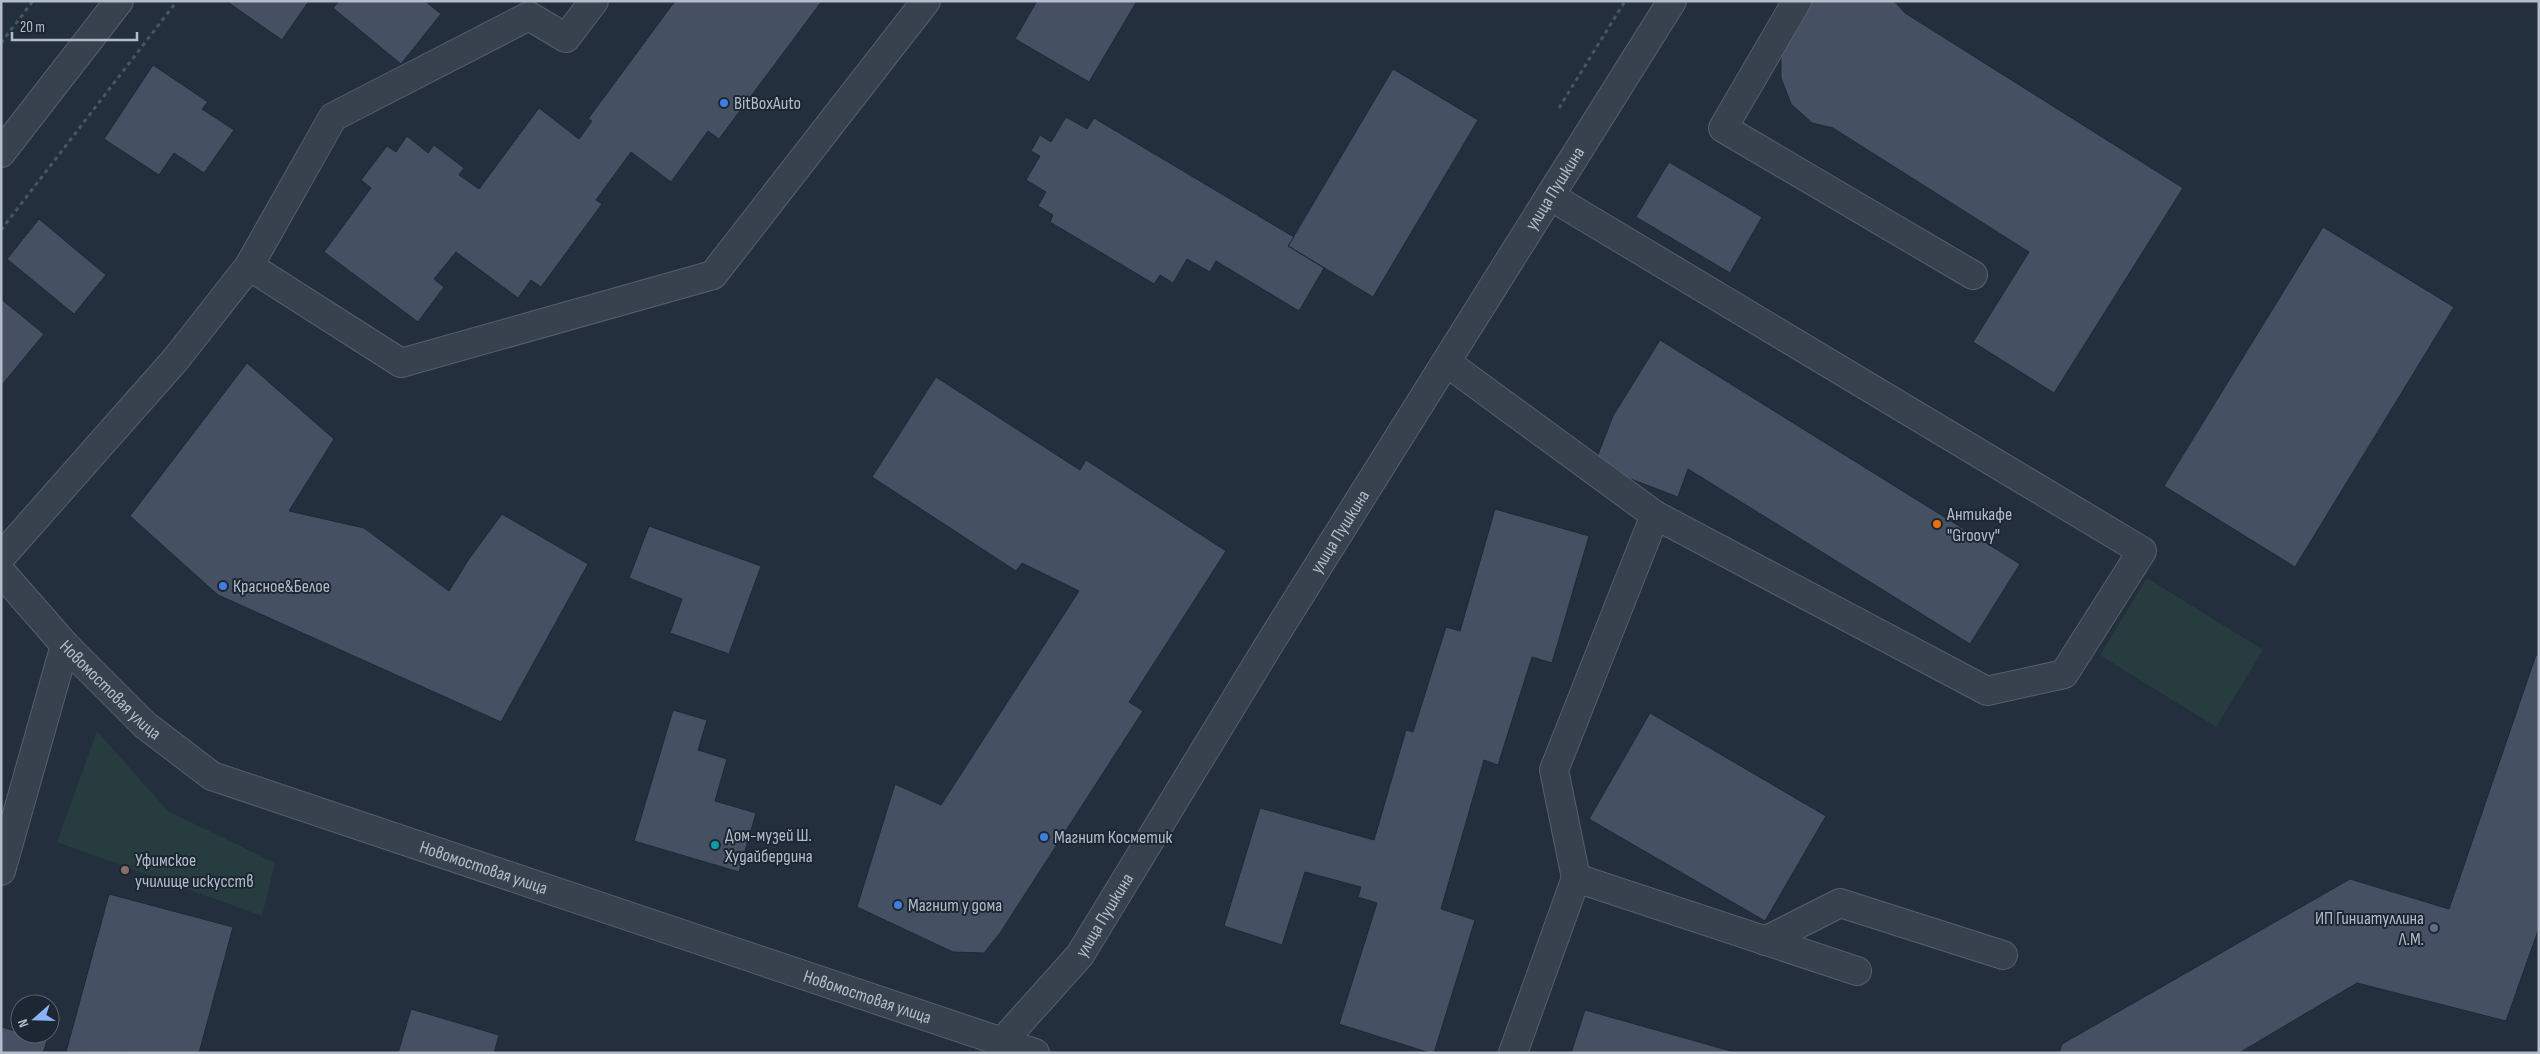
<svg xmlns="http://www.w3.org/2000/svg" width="2540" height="1054" font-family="'Sofia Sans Condensed',sans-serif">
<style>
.green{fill:#263c3f}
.building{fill:#455162;stroke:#1f2835}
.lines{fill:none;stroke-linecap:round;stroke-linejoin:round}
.minor-casing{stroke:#565f6c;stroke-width:30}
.path{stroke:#44595c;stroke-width:3;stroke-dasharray:4 4;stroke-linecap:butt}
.minor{stroke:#38414e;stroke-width:28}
.shop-dot{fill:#3f7fe0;stroke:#1d2633;stroke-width:2}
.food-dot{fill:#e8710a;stroke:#1d2633;stroke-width:2}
.culture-dot{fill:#0f9aa8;stroke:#1d2633;stroke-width:2}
.education-dot{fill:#8d6e63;stroke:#1d2633;stroke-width:2}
.service-dot{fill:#5c6f8a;stroke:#1d2633;stroke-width:2}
.labels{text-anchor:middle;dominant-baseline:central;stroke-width:4;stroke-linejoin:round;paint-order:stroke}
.poi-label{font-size:18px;fill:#b4bcc9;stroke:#1d2633;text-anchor:start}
.street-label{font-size:18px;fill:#b4bcc9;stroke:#1d2633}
</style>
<rect width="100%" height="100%" fill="#242f3e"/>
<g class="green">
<polygon points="2147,578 2263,650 2216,727 2100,655"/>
<polygon points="97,731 168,811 275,863 262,916 57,842"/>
</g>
<g class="building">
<polygon points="226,1 309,1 282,40"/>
<polygon points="339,1 425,1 441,14 401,64 333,8"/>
<polygon points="675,1 822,1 719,139 708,131 671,182 631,152 596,200 602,204 541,287 531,280 518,298 456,252 434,279 444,287 418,322 324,252 371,188 361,180 387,146 396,152 407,136 428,153 434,145 464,168 459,175 479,189 539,108 579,139 592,121 588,119"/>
<polygon points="1037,1 1137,1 1089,82 1015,39"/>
<polygon points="1808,1 1894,1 1905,13 2183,188 2054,393 1973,342 2029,252 1833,128 1812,123 1791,104 1781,78 1781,54"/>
<polygon points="153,65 208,102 202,109 234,130 204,173 174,153 159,175 104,139"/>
<polygon points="1393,69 1478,120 1373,297 1288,246"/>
<polygon points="1066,117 1087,129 1094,118 1294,237 1288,246 1324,268 1299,311 1216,261 1210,272 1187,259 1173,283 1160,275 1154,284 1050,222 1053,215 1038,206 1046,192 1026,180 1040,156 1031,151 1040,135 1051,142"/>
<polygon points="1669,162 1762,217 1730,273 1636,217"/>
<polygon points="39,219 106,275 74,314 7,259"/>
<polygon points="2323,227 2454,307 2295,567 2164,486"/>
<polygon points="1,299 44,334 1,386"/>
<polygon points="1660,340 2020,564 1970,644 1688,469 1678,497 1594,465 1613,416"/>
<polygon points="247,363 334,439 289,511 364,528 449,591 469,559 502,514 588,564 501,722 218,595 130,516"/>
<polygon points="936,377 1080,470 1086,460 1226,551 1129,702 1143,711 1000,933 984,953 953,952 857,907 895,784 941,805 1079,591 1022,563 1016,571 872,477"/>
<polygon points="1495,509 1589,536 1552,663 1532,657 1498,765 1484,760 1441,909 1475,920 1434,1053 1430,1053 1339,1024 1377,903 1358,897 1361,887 1305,872 1282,945 1224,926 1260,808 1374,840 1406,730 1413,732 1446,627 1460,631"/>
<polygon points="649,526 761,566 729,654 670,633 682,599 629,578"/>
<polygon points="2536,655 2539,656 2539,928 2506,1021 2357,983 2239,1053 2059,1053 2062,1044 2350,879 2449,909"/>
<polygon points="673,710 707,720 698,750 727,759 715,801 756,813 739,872 634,841"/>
<polygon points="1650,713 1826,816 1765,921 1589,819"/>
<polygon points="109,894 233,927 199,1053 66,1052"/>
<polygon points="411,1009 499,1035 494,1053 398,1053"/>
<polygon points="1585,1010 1738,1053 1571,1053"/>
<polygon points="2,1027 47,1041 43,1053 1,1053"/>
</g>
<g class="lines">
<defs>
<g id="minor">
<polyline points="1797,1 1723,128 1973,275"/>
<polyline points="1,153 119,1"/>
<polyline points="249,266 333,117 529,16 566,38 594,1"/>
<polyline points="1446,362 1655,515 1987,691 2064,674 2142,551 1550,196"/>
<polyline points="1,557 176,359 249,266 401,363 713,275 926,1"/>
<path id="s1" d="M1 572 65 645 145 725 212 776 1035 1053"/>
<polyline points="1,871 65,645"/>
<polyline points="1576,878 1857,971"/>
<polyline points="1765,941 1840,903 2003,955"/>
<path id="s2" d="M999 1053 1002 1042 1080 955 1270 643 1672 1"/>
<polyline points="1513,1053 1576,878 1554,770 1655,515"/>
</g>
</defs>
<use href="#minor" class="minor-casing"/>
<g class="path">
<polyline points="1,43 33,1"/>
<polyline points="1559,108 1625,1"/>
<polyline points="1,230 177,1"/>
</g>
<use href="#minor" class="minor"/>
</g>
<g class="shop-dot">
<circle cx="724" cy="103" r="5"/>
<circle cx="223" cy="586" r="5"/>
<circle cx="1044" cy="837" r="5"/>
<circle cx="898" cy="905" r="5"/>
</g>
<circle class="food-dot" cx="1937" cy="524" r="5"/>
<circle class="culture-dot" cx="715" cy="845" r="5"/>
<circle class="education-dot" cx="125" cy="870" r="5"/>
<circle class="service-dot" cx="2434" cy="928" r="5"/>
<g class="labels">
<g class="poi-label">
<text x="734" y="103">BitBoxAuto</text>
<text x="1947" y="514">Антикафе<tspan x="1947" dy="21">"Groovy"</tspan></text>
<text x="233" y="586">Красное&amp;Белое</text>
<text x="725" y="835">Дом-музей Ш.<tspan x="725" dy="21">Худайбердина</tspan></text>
<text x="1054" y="837">Магнит Косметик</text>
<text x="135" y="860">Уфимское<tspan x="135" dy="21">училище искусств</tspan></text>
<text x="908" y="905">Магнит у дома</text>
<text x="2424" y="918" text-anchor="end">ИП Гиниатуллина<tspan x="2424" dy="21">Л.М.</tspan></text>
</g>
<g class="street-label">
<text stroke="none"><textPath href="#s2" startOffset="1030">улица Пушкина</textPath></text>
<text stroke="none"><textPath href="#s2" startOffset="625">улица Пушкина</textPath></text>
<text stroke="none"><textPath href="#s1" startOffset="161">Новомостовая улица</textPath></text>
<text stroke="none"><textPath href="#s1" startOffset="581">Новомостовая улица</textPath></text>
<text stroke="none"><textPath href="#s2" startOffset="175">улица Пушкина</textPath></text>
<text stroke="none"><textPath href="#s1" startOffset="986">Новомостовая улица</textPath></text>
</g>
</g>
<rect width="2540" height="1054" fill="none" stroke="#b4bcc9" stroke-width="5"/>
<g transform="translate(35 1019) rotate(250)"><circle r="24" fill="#1d2633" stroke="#59626f"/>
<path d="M0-4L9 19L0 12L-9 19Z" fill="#8ab4f8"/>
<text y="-8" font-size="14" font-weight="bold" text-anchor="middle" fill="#b4bcc9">N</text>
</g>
<path d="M12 32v8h125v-8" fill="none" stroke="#b4bcc9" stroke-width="2.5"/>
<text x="20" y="32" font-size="15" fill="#b4bcc9" stroke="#1d2633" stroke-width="4" paint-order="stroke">20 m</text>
</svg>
